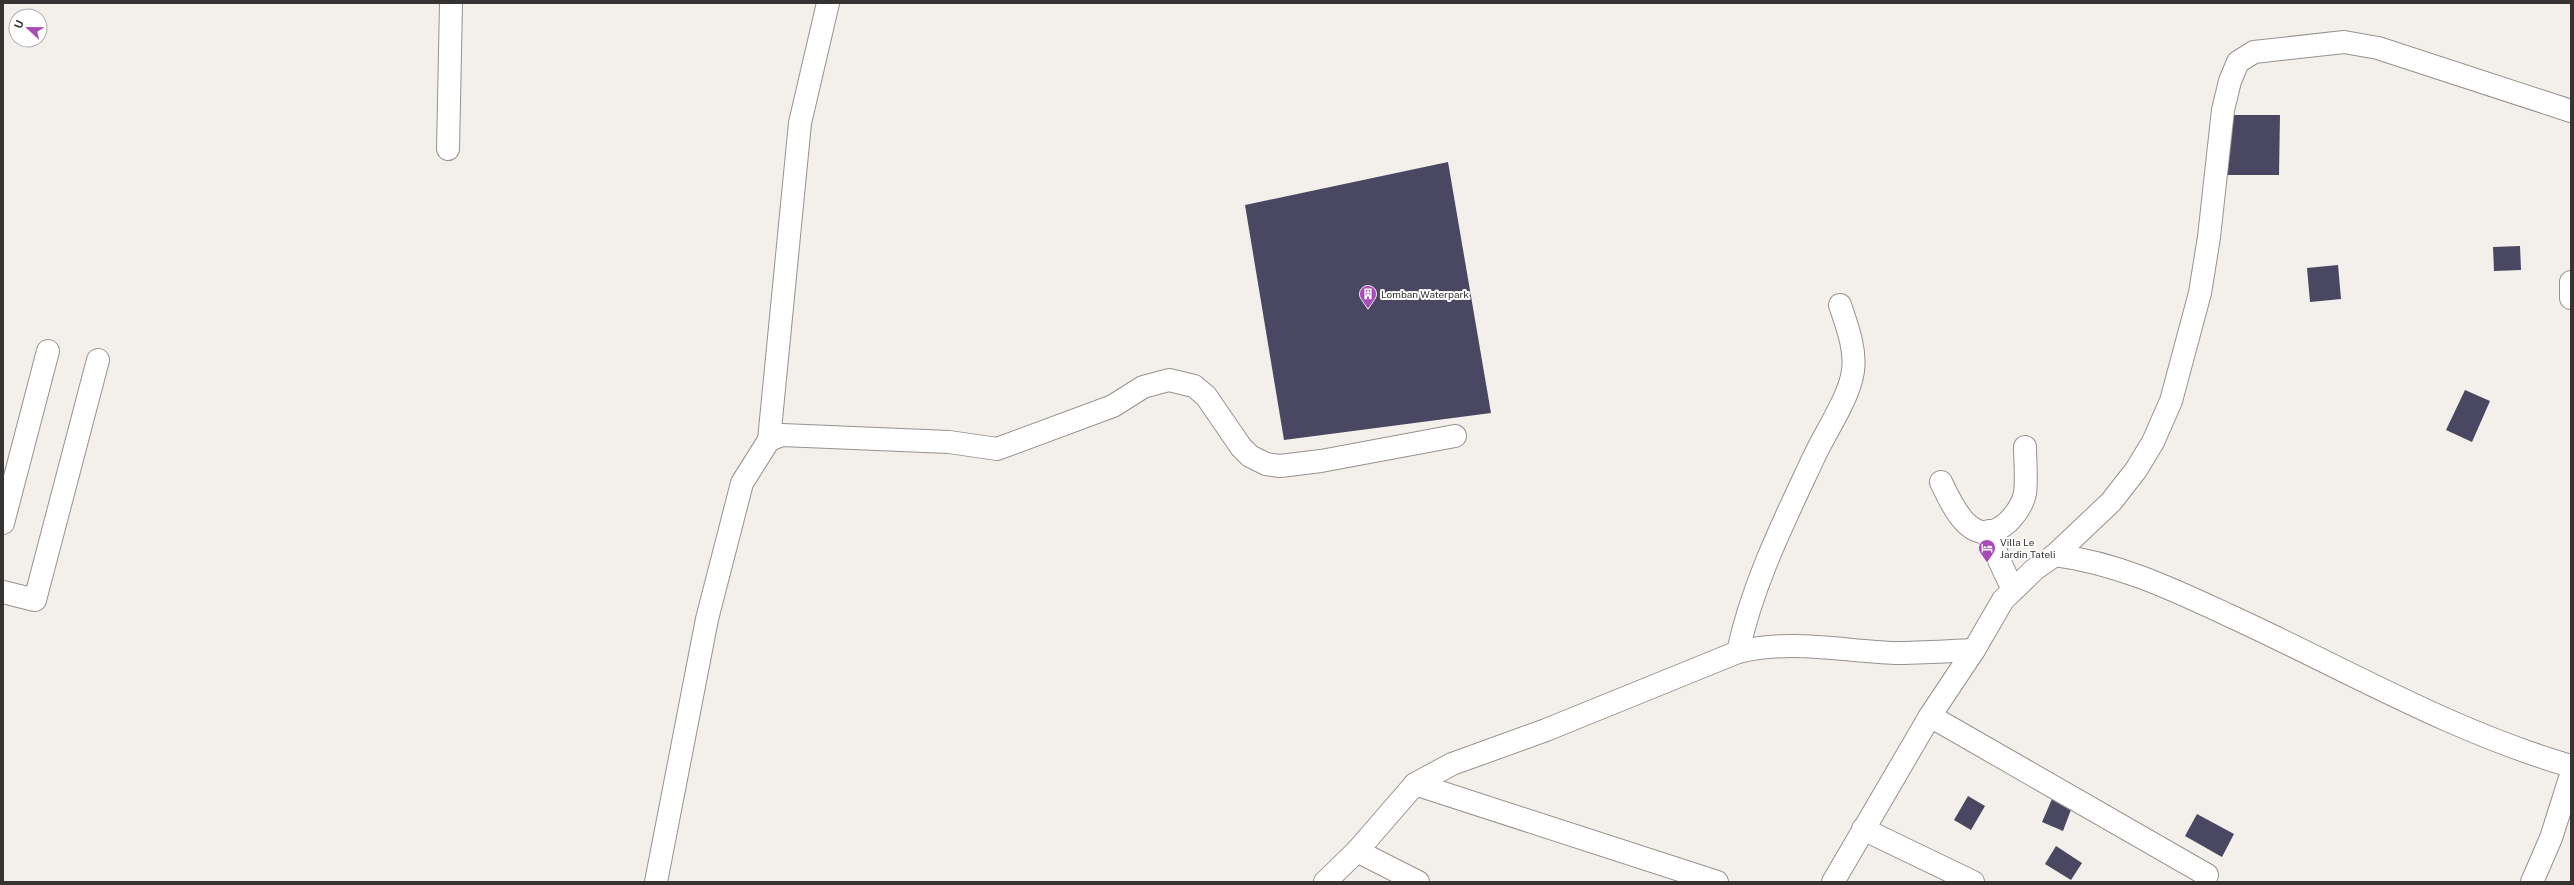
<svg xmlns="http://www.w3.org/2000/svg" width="2574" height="885" font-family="'Public Sans',sans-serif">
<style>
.building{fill:#494762}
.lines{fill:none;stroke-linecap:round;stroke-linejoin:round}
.minor-casing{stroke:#96928e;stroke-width:24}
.minor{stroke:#fff;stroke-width:22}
.labels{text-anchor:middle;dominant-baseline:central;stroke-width:4;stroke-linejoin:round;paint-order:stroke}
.poi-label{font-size:10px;fill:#353432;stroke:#fff;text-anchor:start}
</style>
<rect width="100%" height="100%" fill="#f3efeb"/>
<g class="building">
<polygon points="2227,115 2280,115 2279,175 2227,175"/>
<polygon points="1448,162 1491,413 1284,440 1245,205"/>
<polygon points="2520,246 2521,270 2494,271 2493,247"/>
<polygon points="2338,265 2341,299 2310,302 2307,268"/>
<polygon points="2465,390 2490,401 2472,442 2446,430"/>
<polygon points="1968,796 1985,806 1971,830 1954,820"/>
<polygon points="2052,799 2072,807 2063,831 2042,822"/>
<polygon points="2197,814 2234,834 2222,857 2185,836"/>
<polygon points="2056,846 2082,863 2071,880 2045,864"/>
</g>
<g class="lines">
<defs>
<g id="minor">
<polyline points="448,149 451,3"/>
<polyline points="2571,282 2571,298"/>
<polyline points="769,440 800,123 828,3"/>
<path d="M1941 482C1953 507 1973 553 2008 522 2016 514 2023 504 2025 493 2027 478 2025 462 2025 447"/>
<polyline points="3,523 48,351"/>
<polyline points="1989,531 1999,560 2013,590"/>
<path d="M2055 555C2117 563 2172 589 2228 615 2342 667 2450 731 2571 766"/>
<polyline points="3,592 35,600 98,360"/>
<path d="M1738 652C1752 585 1784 521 1813 459 1825 432 1849 399 1853 371 1856 349 1847 326 1840 305"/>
<polyline points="1930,716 2207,875"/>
<polyline points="1415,784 1717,882"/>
<polyline points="1863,829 1973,882"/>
<polyline points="1357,851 1418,882"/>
<polyline points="656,882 707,619 742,483 769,440 782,435 949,442 997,449 1113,406 1143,387 1169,380 1194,386 1206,396 1241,447 1250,456 1266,464 1280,466 1321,461 1455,436"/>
<path d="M1325 882 1357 851 1415 784 1452 764 1546 730 1738 652C1791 639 1842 651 1895 653 1921 653 1948 651 1974 650"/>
<polyline points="1833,882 1930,716 1974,650 2003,600 2035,569 2055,555 2111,502 2136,470 2153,442 2171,401 2200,293 2209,237 2223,110 2230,81 2238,62 2254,52 2344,42 2378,48 2571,111"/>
<polyline points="2532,882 2551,838 2571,775"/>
</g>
</defs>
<use href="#minor" class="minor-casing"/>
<use href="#minor" class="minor"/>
</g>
<defs>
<symbol id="building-pin" viewBox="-11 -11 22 30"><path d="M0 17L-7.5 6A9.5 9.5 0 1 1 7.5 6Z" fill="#a84bb6" stroke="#fff"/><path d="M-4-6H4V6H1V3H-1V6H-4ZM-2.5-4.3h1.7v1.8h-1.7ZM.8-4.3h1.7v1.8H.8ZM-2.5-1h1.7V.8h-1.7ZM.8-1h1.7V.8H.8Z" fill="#fff"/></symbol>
<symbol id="hotel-pin" viewBox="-11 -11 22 30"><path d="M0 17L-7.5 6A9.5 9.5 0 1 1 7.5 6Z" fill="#a84bb6" stroke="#fff"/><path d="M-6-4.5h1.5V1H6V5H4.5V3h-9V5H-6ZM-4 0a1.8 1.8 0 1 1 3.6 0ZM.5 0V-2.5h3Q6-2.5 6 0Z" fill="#fff"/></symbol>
</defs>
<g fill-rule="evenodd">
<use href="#building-pin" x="1358" y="284" width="20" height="27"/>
<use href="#hotel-pin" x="1977" y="538" width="20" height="27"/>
</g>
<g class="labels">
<g class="poi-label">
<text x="1381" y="294">Lomban Waterpark</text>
<text x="2000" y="542">Villa Le<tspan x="2000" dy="12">Jardin Tateli</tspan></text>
</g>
</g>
<rect width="2574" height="885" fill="none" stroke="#353432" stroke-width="8"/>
<g transform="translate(28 28) rotate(292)"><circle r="19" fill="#ffffff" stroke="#aeaead"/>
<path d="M0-3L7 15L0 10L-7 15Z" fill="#a84bb6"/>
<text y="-6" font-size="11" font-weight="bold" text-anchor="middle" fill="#353432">U</text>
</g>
</svg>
